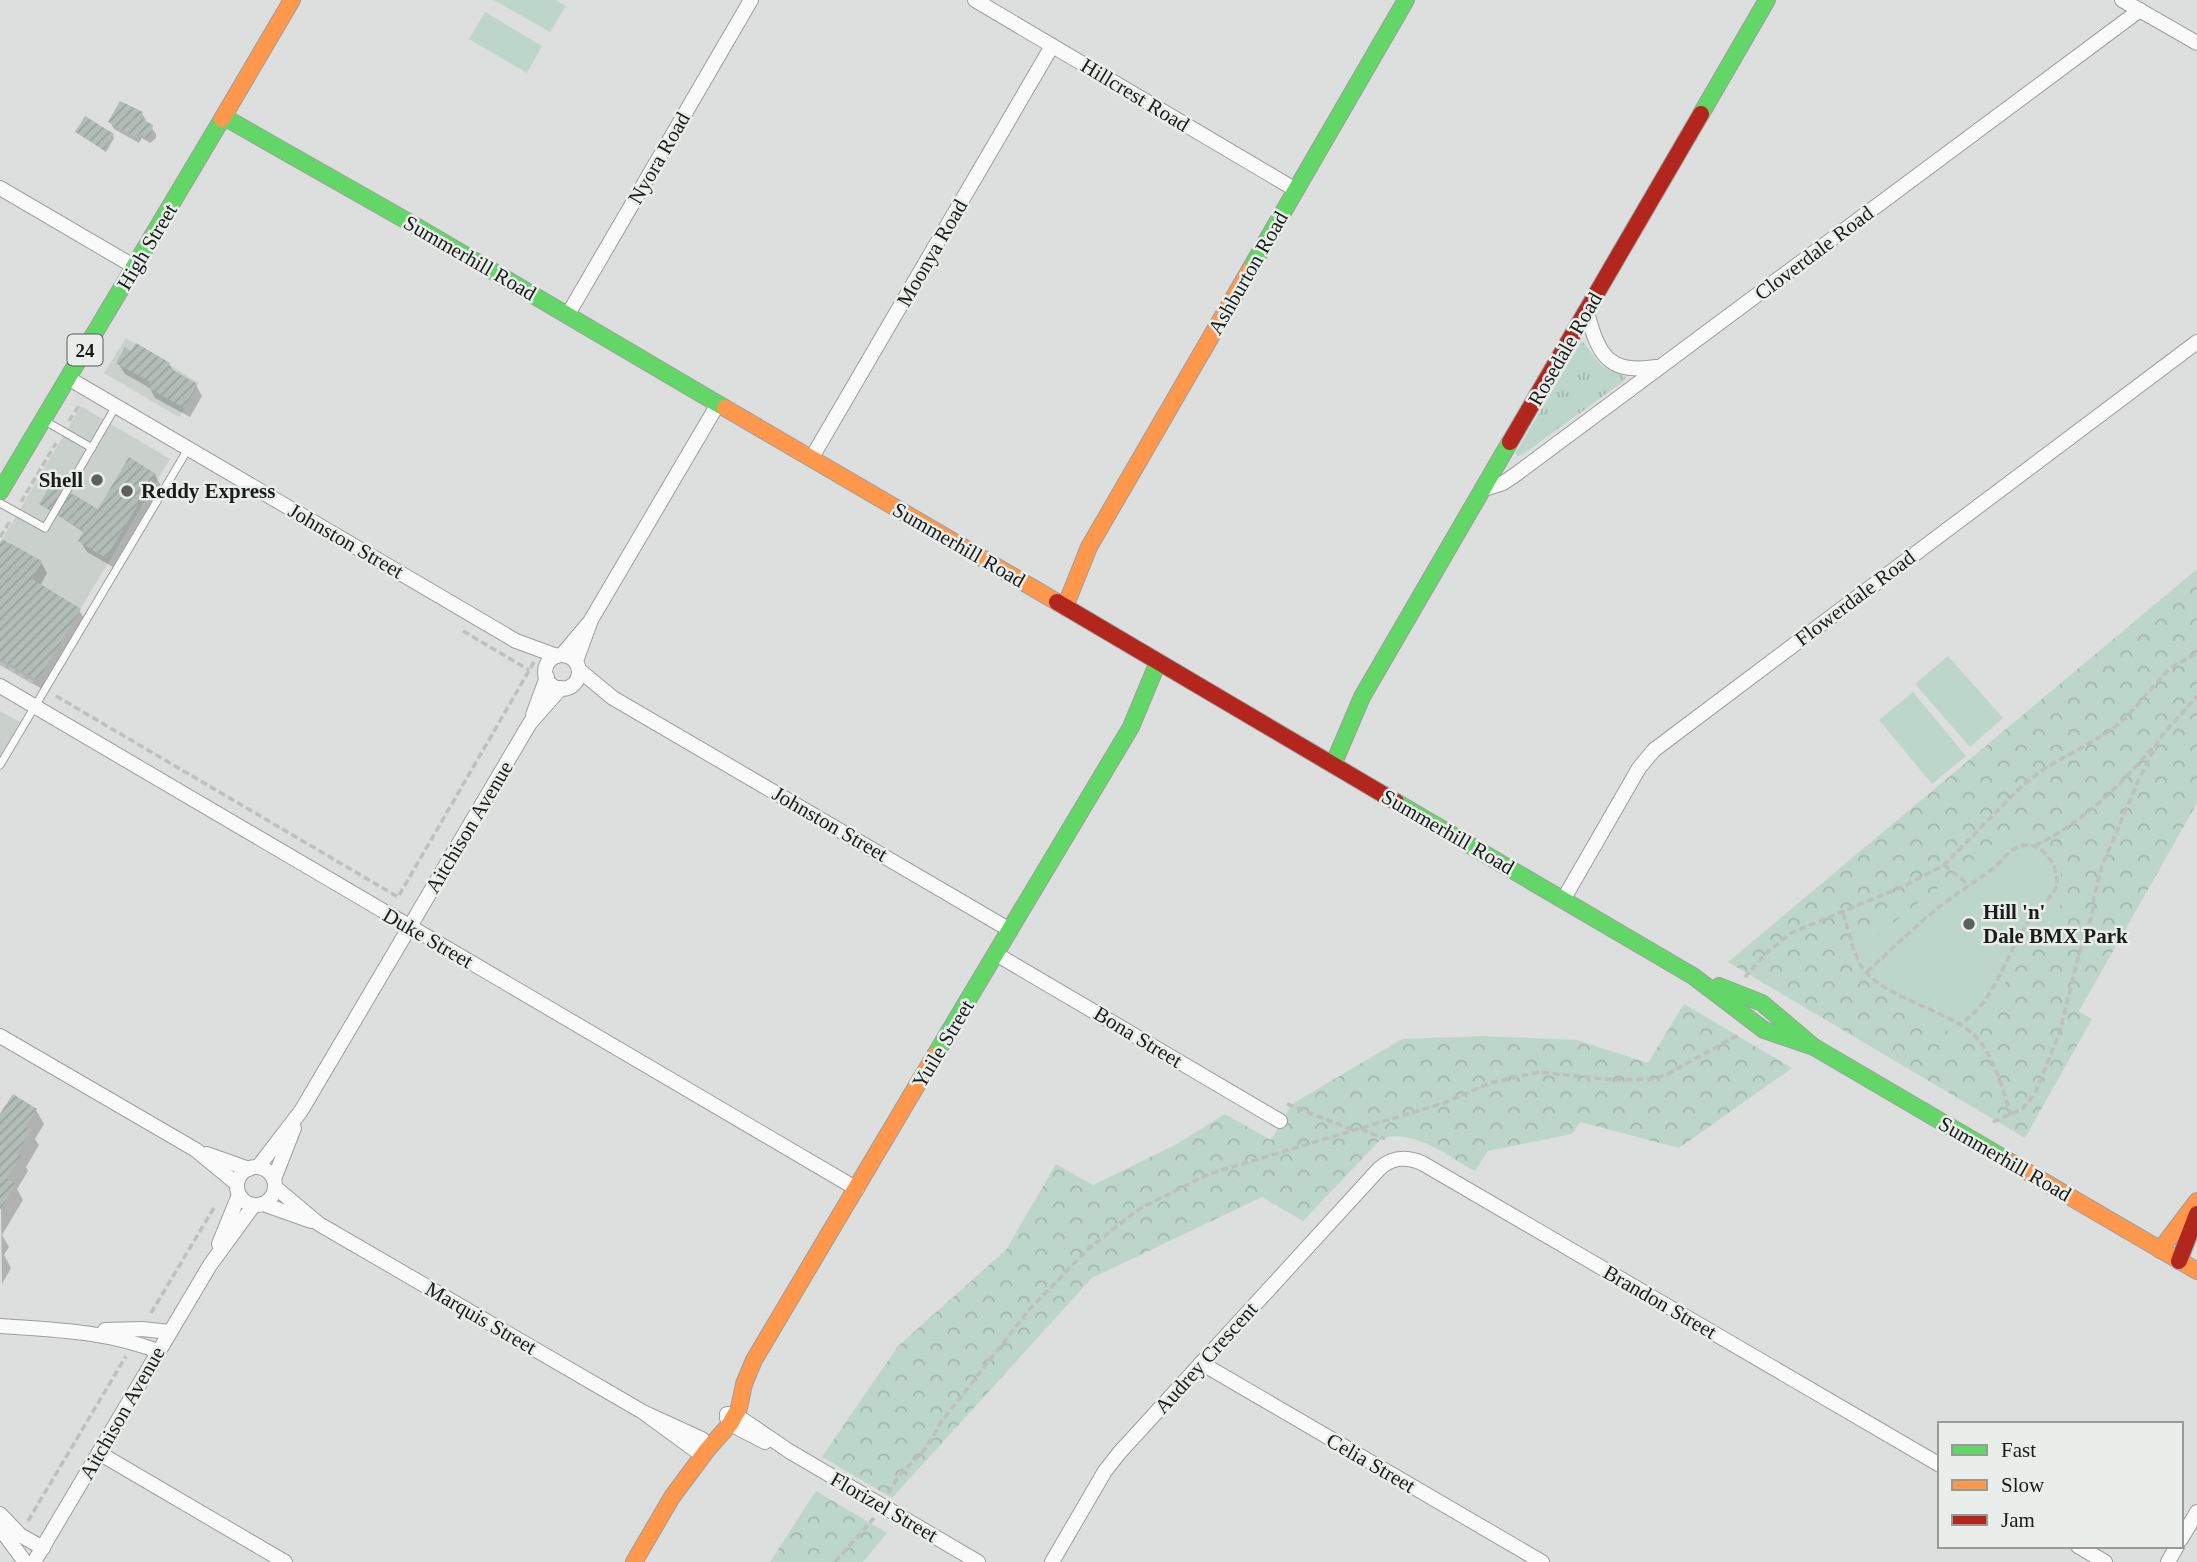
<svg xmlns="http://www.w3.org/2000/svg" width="2197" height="1562" font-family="'Times New Roman',serif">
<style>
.built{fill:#cad1cd}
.grass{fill:url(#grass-tufts)}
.park{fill:url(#park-crowns)}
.pitch{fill:#bdd6ca}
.shadow{fill:#0003}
.building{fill:url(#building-hatch)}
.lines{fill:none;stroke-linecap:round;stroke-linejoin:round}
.lane-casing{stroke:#9d9e9d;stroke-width:9}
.street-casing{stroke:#9d9e9d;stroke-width:16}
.fast-casing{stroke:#9d9e9d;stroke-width:18}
.slow-casing{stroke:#9d9e9d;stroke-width:18}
.jam-casing{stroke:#9d9e9d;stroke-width:18}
.path{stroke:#bebfbf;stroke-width:3.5;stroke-dasharray:7 3.5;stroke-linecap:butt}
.lane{stroke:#fafafa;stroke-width:7}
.street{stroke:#fafafa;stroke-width:14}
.fast{stroke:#63d668;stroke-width:16}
.slow{stroke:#ff974d;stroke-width:16}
.jam{stroke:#b3261e;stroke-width:16}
.poi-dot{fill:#5e605f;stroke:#e9eeeb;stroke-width:2.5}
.labels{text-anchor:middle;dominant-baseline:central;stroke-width:5;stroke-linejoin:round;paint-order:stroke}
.shield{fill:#e9eeeb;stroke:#585b59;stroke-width:2}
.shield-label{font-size:19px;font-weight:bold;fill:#1a1c1b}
.street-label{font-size:21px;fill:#1a1c1b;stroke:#e9eeeb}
.poi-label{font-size:21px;font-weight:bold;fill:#1a1c1b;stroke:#e9eeeb;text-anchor:start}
</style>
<defs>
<pattern id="grass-tufts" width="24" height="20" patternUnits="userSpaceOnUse" patternTransform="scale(1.75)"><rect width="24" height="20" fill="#bdd6ca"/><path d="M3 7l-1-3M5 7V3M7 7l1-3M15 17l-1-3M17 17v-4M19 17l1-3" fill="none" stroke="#a2b7ad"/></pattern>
<pattern id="park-crowns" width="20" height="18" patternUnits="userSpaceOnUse" patternTransform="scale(1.75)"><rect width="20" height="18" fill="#bdd6ca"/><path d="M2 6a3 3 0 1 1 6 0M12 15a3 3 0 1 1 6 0" fill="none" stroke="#a2b7ad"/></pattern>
<pattern id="building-hatch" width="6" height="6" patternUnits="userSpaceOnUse" patternTransform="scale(1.75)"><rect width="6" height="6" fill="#b2bdb8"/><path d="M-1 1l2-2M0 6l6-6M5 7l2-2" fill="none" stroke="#98a29e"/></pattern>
</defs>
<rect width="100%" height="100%" fill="#dddfde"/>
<g class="built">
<polygon points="126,338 199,383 179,417 104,373"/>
<polygon points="81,406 170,459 38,680 0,659 0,543"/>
<polygon points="0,711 20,722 0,756"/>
</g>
<polygon class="grass" points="1582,341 1602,366 1626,377 1624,381 1522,455 1517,456 1516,452"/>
<g class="park">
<polygon points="2197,569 2197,803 2079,1011 2092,1019 2025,1138 1728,962"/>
<path d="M1684 1004 1792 1068 1679 1148 1580 1122 1572 1134 1488 1151 1475 1171C1447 1156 1415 1129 1382 1138L1303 1221 1262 1197 1092 1278 892 1498 822 1457 898 1346 1006 1250 1056 1164 1093 1185 1177 1144 1225 1114 1271 1140 1292 1104 1402 1039 1483 1036 1577 1040 1648 1063Z"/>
<polygon points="816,1491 887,1533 863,1562 770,1562"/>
</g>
<g class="pitch">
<polygon points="494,0 556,0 566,6 550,32"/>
<polygon points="485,12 542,46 527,73 469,39"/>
<polygon points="1948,656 2003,718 1970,747 1915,684"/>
<polygon points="1913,692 1966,756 1932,784 1879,720"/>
<polygon points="2028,833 2059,859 2064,901 2035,936 1972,1034 1960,1038 1870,984 1851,956 2001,838"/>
</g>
<g class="shadow">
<polygon points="142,114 146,120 144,123 151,127 156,134 156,138 150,143 142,138 139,143 114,129 110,122"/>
<polygon points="77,132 113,135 114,138 106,152"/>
<polygon points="118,363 169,364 174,372 196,385 202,396 190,417 155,398 150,388 125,374"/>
<polygon points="155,475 161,486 113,567 87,552 80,541 85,533 41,504 96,510"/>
<polygon points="0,546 41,562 47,573 40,586 79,610 86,621 44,690 0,665"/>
<polygon points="36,1110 44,1124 35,1139 39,1145 26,1167 28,1171 17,1189 23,1200 2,1235 9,1247 4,1255 11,1268 2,1284 0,1118"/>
</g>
<g class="building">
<polygon points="120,101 143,112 140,118 153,125 151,135 146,138 138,133 135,137 108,122"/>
<polygon points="85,116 114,134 104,150 75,132"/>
<polygon points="136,343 170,363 168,367 197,384 184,408 147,387 150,382 116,363 125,347 131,351"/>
<polygon points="129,457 156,474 106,558 78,541 84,531 39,504 52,482 98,509"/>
<polygon points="2,539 42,561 32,579 81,609 38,680 0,659 0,543"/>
<polygon points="13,1094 37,1109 26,1126 32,1129 17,1153 21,1155 7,1178 16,1184 0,1210 0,1114"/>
</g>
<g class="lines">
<defs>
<g id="lane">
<polyline points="47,422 92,448"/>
<polyline points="0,503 45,528 116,406"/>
<polyline points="0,765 188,449"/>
</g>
<g id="street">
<polyline points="975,0 1296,190"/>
<polyline points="2122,0 2197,43"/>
<polyline points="0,188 135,267"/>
<path d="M1587 312C1598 354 1608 375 1656 367"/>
<polyline points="567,316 751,0"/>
<polyline points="68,378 516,641 557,656"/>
<polyline points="811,459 1052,46"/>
<polyline points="1484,489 1503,483 1515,475 2140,10"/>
<polyline points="562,655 588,624"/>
<circle cx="562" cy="672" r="17"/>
<polyline points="576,661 591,620 718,404"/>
<polyline points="579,670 613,698 1010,930"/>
<polyline points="0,686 857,1189"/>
<polyline points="533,715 547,677"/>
<polyline points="1563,900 1639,768 1654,750 2197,342"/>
<polyline points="996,954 1280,1121"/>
<polyline points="0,1036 196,1150 237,1184"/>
<polyline points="207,1154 249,1169"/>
<polyline points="258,1167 301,1111 530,723 561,688"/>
<circle cx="256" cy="1186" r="19"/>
<polyline points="274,1179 294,1128"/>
<polyline points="275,1187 319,1224 643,1412 702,1439 707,1450 695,1450 643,1412"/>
<polyline points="263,1204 311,1221"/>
<polyline points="219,1244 239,1195"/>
<path d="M0 1326C57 1330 104 1331 158 1351"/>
<polyline points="105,1330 142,1329 170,1332"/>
<polyline points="1201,1363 1542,1562"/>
<polyline points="727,1414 736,1415 789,1451 978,1562"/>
<polyline points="727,1418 730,1424 765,1442"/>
<polyline points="99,1453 285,1562"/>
<polyline points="0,1514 20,1535 43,1548"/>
<polyline points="0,1521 5,1535 25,1562"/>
<polyline points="2181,1539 2197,1512"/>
<polyline points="2078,1546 2105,1562"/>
<polyline points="34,1562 210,1265 254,1205"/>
<path d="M1052 1562 1105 1471 1120 1452 1379 1169C1392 1157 1406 1156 1422 1163L1940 1465"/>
<polyline points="2168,1562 2177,1546"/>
</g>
<g id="fast">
<polyline points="1701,114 1767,0"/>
<polyline points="224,117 414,225 725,408"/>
<polyline points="1249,271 1406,0"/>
<polyline points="0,492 222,119"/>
<polyline points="1333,765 1362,697 1510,442"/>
<polyline points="1396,802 1693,976 1764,1030 1814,1047"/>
<polyline points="1719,986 1762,1003 1814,1047 2012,1163"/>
<polyline points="935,1055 1131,727 1158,662"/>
</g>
<g id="slow">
<polyline points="222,119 292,0"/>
<polyline points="725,408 1057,602"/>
<polyline points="1065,607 1089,547 1249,271"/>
<polyline points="2012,1163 2197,1271"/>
<polyline points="2160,1250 2197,1201"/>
<polyline points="634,1562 672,1497 707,1450 730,1424 739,1408 744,1384 754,1360 935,1055"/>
</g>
<g id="jam">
<polyline points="1510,442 1701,114"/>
<polyline points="1057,602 1396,802"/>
<polyline points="2179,1261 2197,1214"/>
</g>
</defs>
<use href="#lane" class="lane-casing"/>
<use href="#street" class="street-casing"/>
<use href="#fast" class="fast-casing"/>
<use href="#slow" class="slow-casing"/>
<use href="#jam" class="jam-casing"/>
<g class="path">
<polyline points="69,421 80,404"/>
<polyline points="21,502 56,443"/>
<polyline points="0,537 10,521"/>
<polyline points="463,631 529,670"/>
<polyline points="0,663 34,683"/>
<polyline points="56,696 398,897 534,662"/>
<path d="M2035 846C2083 822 2119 787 2153 747"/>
<polyline points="1944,865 1969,885"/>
<path d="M1843 913C1848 928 1851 945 1858 960 1874 997 1947 1008 1975 1036 1995 1057 2002 1088 2011 1115"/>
<path d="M1867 972C1893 948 1919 922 1947 901 1962 890 1977 881 1991 870 2001 863 2008 850 2020 846 2043 839 2059 867 2057 886 2049 901 2035 911 2026 925 2004 959 1995 1002 1959 1025"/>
<polyline points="1748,977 1746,976 1766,953 1791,933 1904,886 1944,865 2024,784 2044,769 2105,734 2125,719 2169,669 2197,653"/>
<polyline points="1287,1104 1353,1130"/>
<polyline points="1993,1122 2022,1109 2035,1094 2060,1031 2081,946 2092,916 2094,897 2102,866 2139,779 2160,738 2197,696"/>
<polyline points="1361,1129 1385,1139"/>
<polyline points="151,1313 215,1206"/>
<polyline points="888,1493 899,1476 926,1448 942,1421 1029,1310 1088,1249 1139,1209 1209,1174 1444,1103 1490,1083 1539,1072 1613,1080 1654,1079 1669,1073 1740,1034"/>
<polyline points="28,1521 126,1356"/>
<polyline points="835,1562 874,1518"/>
</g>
<use href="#lane" class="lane"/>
<use href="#street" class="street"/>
<use href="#fast" class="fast"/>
<use href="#slow" class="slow"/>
<use href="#jam" class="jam"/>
</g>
<g class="poi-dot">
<circle cx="97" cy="480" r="7"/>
<circle cx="127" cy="491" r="7"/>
<circle cx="1969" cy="924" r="7"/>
</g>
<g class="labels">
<rect class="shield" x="67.5" y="334.5" width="35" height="31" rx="5"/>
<g class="shield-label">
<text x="85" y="350">24</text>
</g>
<g class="street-label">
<text transform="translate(1135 95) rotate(31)">Hillcrest Road</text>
<text transform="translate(659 158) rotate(-60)">Nyora Road</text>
<text transform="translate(147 247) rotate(-59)">High Street</text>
<text transform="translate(932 253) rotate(-60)">Moonya Road</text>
<text transform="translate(1814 253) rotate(-37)">Cloverdale Road</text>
<text transform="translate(470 258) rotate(30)">Summerhill Road</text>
<text transform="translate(1248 273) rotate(-60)">Ashburton Road</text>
<text transform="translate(1565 349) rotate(-60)">Rosedale Road</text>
<text transform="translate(346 541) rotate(30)">Johnston Street</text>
<text transform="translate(959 545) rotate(30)">Summerhill Road</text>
<text transform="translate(1855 598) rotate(-37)">Flowerdale Road</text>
<text transform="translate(830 824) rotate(30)">Johnston Street</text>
<text transform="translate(469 827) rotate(-59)">Aitchison Avenue</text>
<text transform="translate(1448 832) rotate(30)">Summerhill Road</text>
<text transform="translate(428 938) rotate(30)">Duke Street</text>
<text transform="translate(1138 1037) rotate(31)">Bona Street</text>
<text transform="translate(943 1044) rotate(-59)">Yuile Street</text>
<text transform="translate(2005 1159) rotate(30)">Summerhill Road</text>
<text transform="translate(1660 1302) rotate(30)">Brandon Street</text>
<text transform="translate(481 1318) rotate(30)">Marquis Street</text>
<text transform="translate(1206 1358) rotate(-48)">Audrey Crescent</text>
<text transform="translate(122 1413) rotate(-60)">Aitchison Avenue</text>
<text transform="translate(1371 1463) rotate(30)">Celia Street</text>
<text transform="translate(884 1507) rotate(30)">Florizel Street</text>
</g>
<g class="poi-label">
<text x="83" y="480" text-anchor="end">Shell</text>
<text x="141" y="491">Reddy Express</text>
<text x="1983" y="912">Hill 'n'<tspan x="1983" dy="24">Dale BMX Park</tspan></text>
</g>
</g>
<rect x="1938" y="1422" width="245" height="126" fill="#e9eeeb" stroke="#969a98" stroke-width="2"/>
<rect x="1952" y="1445" width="35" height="10" fill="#63d668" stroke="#969a98" stroke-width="2"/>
<text x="2001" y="1457" font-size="21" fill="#1a1c1b">Fast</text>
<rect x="1952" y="1480" width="35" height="10" fill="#ff974d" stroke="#969a98" stroke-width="2"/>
<text x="2001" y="1492" font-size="21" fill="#1a1c1b">Slow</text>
<rect x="1952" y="1515" width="35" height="10" fill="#b3261e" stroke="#969a98" stroke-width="2"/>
<text x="2001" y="1527" font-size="21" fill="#1a1c1b">Jam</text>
</svg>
